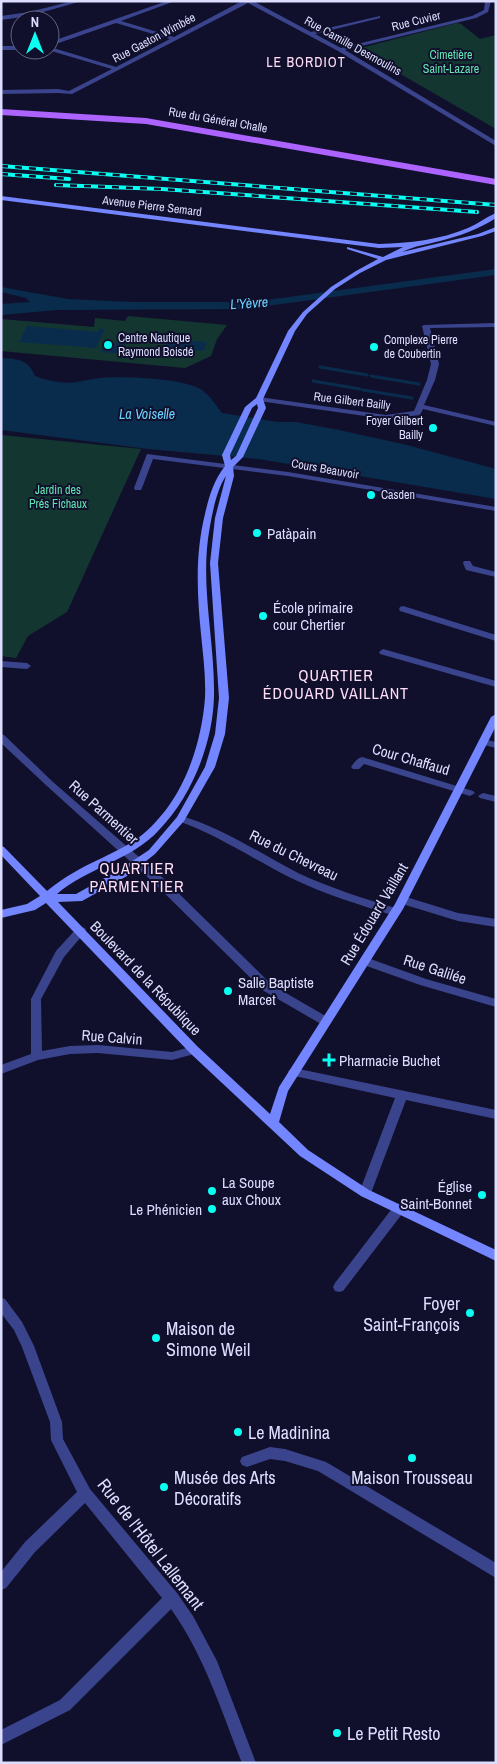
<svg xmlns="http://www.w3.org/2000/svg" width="497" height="1764" font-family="'Archivo Narrow',sans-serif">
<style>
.green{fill:#133730}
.water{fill:#092c4c}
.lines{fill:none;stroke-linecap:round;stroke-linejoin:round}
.stream{stroke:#092c4c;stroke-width:3}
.street{fill:#3a448d;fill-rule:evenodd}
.secondary{fill:#7385ff;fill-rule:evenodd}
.primary{fill:#ac63ff;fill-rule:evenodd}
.rail-casing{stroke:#08fff2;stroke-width:4}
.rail{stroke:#11102c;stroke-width:2.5;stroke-dasharray:7;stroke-linecap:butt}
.poi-dot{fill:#08fff2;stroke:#11102c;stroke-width:2}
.labels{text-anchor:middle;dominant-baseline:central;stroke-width:4;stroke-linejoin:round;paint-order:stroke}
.far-street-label{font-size:12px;fill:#dcddff;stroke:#11102c}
.far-park-label{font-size:12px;fill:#62e5b0;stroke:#11102c}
.far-poi-label{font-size:12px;fill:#dcddff;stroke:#11102c;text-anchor:start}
.far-neighbourhood-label{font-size:14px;letter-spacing:1px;fill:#ffdef8;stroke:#11102c}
.far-water-label{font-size:14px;font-style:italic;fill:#6ad1ff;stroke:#11102c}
.poi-label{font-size:15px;fill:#dcddff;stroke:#11102c;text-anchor:start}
.street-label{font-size:15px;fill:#dcddff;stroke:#11102c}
.neighbourhood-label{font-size:16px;letter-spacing:1px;fill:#ffdef8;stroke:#11102c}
.near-poi-label{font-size:18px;fill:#dcddff;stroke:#11102c;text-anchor:start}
.near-street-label{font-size:18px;fill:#dcddff;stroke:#11102c}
</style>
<rect width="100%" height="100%" fill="#11102c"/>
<g class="green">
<polygon points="457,23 461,24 480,39 496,35 496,129 357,49"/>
<polygon points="128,316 227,325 217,339 211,356 185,368 1,351 1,319 94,327 95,318 125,321"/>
<polygon points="1,435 141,449 67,612 28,636 16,658 1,656"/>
</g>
<g class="water">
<polygon points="496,269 496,275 245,309 57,310 1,315 1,304 30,302 26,298 1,292 1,287 68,299 132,302 253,302"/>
<polygon points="27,326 98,332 99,329 105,329 96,348 19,342"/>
<polygon points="169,339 207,342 204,351 165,347"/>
<polygon points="105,342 125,343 123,350 126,351 125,354 101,352"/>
<path d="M1 358C18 359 28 359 35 376 48 381 63 384 77 382 84 381 92 379 99 378 122 376 183 378 202 390 210 396 216 405 222 413L278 422H296L339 430 407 445 496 469V499L259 459 148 449 1 430Z"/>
</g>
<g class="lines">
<g class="stream">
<polyline points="320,367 367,375"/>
<polyline points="371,376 419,384"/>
<polyline points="313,381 360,389"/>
<polyline points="363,390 412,398"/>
</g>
<g class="street">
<polygon points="73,1 82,1 29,16 1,20 1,16 29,12"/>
<polygon points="167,1 175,1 121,21 174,37 242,1 253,1 311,32 380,16 380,18 315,34 341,48 472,16 484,10 485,1 491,1 488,12 476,18 345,50 496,141 496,146 338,51 248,3 72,94 58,93 1,94 1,90 58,89 69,91 112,69 48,50 50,50 50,47 116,67 170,39 116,23 50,46 50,42"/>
<rect x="1" y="46" width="19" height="4"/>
<polygon points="496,323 496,327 430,328 439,364 435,380 424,405 496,422 496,426 423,409 420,415 386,419 259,401 255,399 259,397 386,415 414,411 427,380 431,364 422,326 424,325"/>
<polygon points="147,454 288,472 496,507 496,511 288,476 153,459 142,488 141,490 135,490 134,488"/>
<polygon points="464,561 470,561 473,566 496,572 496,577 466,570 463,563"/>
<polygon points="403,606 496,635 496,641 400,611 399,609 400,607"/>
<polygon points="383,649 496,681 496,687 380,654 379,652"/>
<polygon points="1,661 27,663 31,666 27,669 1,667"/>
<polygon points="1,734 4,735 53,782 162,877 272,985 329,1018 330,1021 329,1024 321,1024 264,991 154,883 47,786 1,743"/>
<polygon points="483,739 496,742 496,748 480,744 478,742 480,740"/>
<path d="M362 757 473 791 475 793 470 796 364 764 359 769H353L351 767C354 763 357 758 362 757Z"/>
<polygon points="483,793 496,796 496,802 480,798 478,796"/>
<path d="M181 816C223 828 259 853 298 873 330 888 365 899 399 909L400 912 395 916C360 905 324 894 291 878 253 859 218 835 178 821L176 819Z"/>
<polygon points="403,896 458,913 496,919 496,927 458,921 399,903 398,900"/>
<polygon points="81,927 85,928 86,931 64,957 41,999 42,1051 70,1046 98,1045 172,1052 194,1046 198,1047 199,1050 198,1053 172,1060 98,1053 70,1054 38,1060 1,1074 1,1065 31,1054 31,999 56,951 77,928"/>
<polygon points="365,957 426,979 496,999 496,1007 420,985 361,964 360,961 361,958"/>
<polygon points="294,1068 496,1110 496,1119 406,1100 371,1193 369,1196 365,1198 361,1196 359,1193 395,1098 290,1075 288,1072 290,1069"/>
<polygon points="398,1205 402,1206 404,1210 402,1214 343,1291 339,1292 335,1291 333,1287 335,1283 394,1206"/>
<path d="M1 1298 5 1299 22 1322 34 1346 62 1422 63 1439 90 1489 177 1593 193 1616 217 1661 256 1763H242C221 1710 204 1655 171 1609L70 1710 1 1745V1730L60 1700 162 1598 85 1503 35 1552 6 1588 1 1590V1572L25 1542 77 1492 51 1440 50 1422 22 1347 14 1330 1 1313Z"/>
<polygon points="270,1447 285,1449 326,1462 496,1563 496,1578 318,1471 285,1461 270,1459 247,1467 242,1465 240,1461 242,1457"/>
</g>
<path class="secondary" d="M1 196 379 244C409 243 440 240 468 228 478 224 486 217 496 213V218C479 229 460 236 440 241 425 245 417 245 402 252L478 234 496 227V231L482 236 386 260 360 273 335 289 307 314 295 331 263 399 266 408 243 457 233 467 234 476 223 518 218 563 229 698 225 734 215 767 184 821 155 854 127 876 82 901 58 902 198 1047 270 1114 279 1087 395 904 491 717 496 714V726L403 909 288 1091 279 1122 308 1150 369 1190 496 1250V1261L361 1196 300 1156 190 1053 46 903 35 910 1 918V910L27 904 40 896 1 855V846L4 847 47 891C64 877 82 867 102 858 113 852 125 847 135 840 147 832 156 822 165 811 189 780 202 737 205 698 206 677 203 655 201 634 197 594 195 554 205 514 209 496 214 480 225 466L222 455 245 407 256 398 288 331 303 312 331 287 356 271 378 259 347 249V247L383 257 403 247 379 248 1 200ZM257 404 258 408 236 456 231 460 230 455 252 408ZM226 476 215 518 210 563 219 698 215 734 205 767 177 817 149 850 119 870 76 894H57C87 868 132 860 159 830 192 796 213 743 214 696 215 638 199 584 210 526 213 510 217 489 226 476Z"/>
<polygon class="primary" points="1,109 146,118 496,179 496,185 146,124 1,115"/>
<defs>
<g id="rail">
<polyline points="1,166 496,205"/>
<polyline points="1,174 69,179"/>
<polyline points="56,185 162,189 477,212"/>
</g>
</defs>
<use href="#rail" class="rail-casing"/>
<use href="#rail" class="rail"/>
</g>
<g class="poi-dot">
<circle cx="108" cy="345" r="5"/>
<circle cx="374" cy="347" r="5"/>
<circle cx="433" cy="428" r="5"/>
<circle cx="371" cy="495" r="5"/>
<circle cx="257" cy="533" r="5"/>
<circle cx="263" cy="616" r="5"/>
<circle cx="228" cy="991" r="5"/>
<path d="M326.5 1052.5h5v5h5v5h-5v5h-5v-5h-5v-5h5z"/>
<circle cx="212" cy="1191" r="5"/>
<circle cx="482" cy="1195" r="5"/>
<circle cx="212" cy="1209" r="5"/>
<circle cx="470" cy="1313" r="5"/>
<circle cx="156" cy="1338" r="5"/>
<circle cx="238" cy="1432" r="5"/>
<circle cx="412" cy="1458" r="5"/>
<circle cx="164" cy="1487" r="5"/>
<circle cx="337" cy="1733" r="5"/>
</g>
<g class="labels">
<g class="far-street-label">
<text transform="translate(416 21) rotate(-14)">Rue Cuvier</text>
<text transform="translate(154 38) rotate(-28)">Rue Gaston Wimbée</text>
<text transform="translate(353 46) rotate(29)">Rue Camille Desmoulins</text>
<text transform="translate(218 120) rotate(10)">Rue du Général Challe</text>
<text transform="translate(152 206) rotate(7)">Avenue Pierre Semard</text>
<text transform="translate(352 401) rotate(7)">Rue Gilbert Bailly</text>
<text transform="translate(325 469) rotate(10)">Cours Beauvoir</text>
</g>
<g class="far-park-label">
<text x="451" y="55">Cimetière<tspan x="451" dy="14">Saint-Lazare</tspan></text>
<text x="58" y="490">Jardin des<tspan x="58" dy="14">Prés Fichaux</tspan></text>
</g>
<g class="far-poi-label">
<text x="118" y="338">Centre Nautique<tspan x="118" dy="14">Raymond Boisdé</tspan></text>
<text x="384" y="340">Complexe Pierre<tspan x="384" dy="14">de Coubertin</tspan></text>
<text x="423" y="421" text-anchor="end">Foyer Gilbert<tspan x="423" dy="14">Bailly</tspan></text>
<text x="381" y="495">Casden</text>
</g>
<g class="far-neighbourhood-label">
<text x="306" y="62">LE BORDIOT</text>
</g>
<g class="far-water-label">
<text transform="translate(249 303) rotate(-4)">L'Yèvre</text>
<text x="147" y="414">La Voiselle</text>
</g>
<g class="poi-label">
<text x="267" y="533">Patàpain</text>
<text x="273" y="607">École primaire<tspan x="273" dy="17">cour Chertier</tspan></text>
<text x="238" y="982">Salle Baptiste<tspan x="238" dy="17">Marcet</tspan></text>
<text x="339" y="1060">Pharmacie Buchet</text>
<text x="222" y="1182">La Soupe<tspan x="222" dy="17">aux Choux</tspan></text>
<text x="472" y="1186" text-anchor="end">Église<tspan x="472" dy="17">Saint-Bonnet</tspan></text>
<text x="202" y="1209" text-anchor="end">Le Phénicien</text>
</g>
<g class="street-label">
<text transform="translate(411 759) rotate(16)">Cour Chaffaud</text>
<text transform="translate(104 812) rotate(42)">Rue Parmentier</text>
<text transform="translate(294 855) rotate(26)">Rue du Chevreau</text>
<text transform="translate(374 914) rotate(-59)">Rue Édouard Vaillant</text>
<text transform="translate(435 969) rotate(18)">Rue Galilée</text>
<text transform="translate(146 978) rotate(46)">Boulevard de la République</text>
<text transform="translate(112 1037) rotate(4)">Rue Calvin</text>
</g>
<g class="neighbourhood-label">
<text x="336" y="675">QUARTIER<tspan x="336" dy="18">ÉDOUARD VAILLANT</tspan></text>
<text x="137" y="868">QUARTIER<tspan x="137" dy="18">PARMENTIER</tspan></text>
</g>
<g class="near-poi-label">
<text x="460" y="1303" text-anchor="end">Foyer<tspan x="460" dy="21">Saint-François</tspan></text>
<text x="166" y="1328">Maison de<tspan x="166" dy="21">Simone Weil</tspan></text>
<text x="248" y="1432">Le Madinina</text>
<text x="174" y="1477">Musée des Arts<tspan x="174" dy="21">Décoratifs</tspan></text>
<text x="412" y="1477" text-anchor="middle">Maison Trousseau</text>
<text x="347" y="1733">Le Petit Resto</text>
</g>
<g class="near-street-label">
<text transform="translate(151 1544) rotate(52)">Rue de l'Hôtel Lallemant</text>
</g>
</g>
<rect width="497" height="1764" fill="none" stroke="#dcddff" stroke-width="5"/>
<g transform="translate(35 35)"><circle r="24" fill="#11102c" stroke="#626280"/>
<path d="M0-4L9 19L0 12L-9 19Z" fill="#08fff2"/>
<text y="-8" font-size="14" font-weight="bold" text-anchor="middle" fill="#dcddff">N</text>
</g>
</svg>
